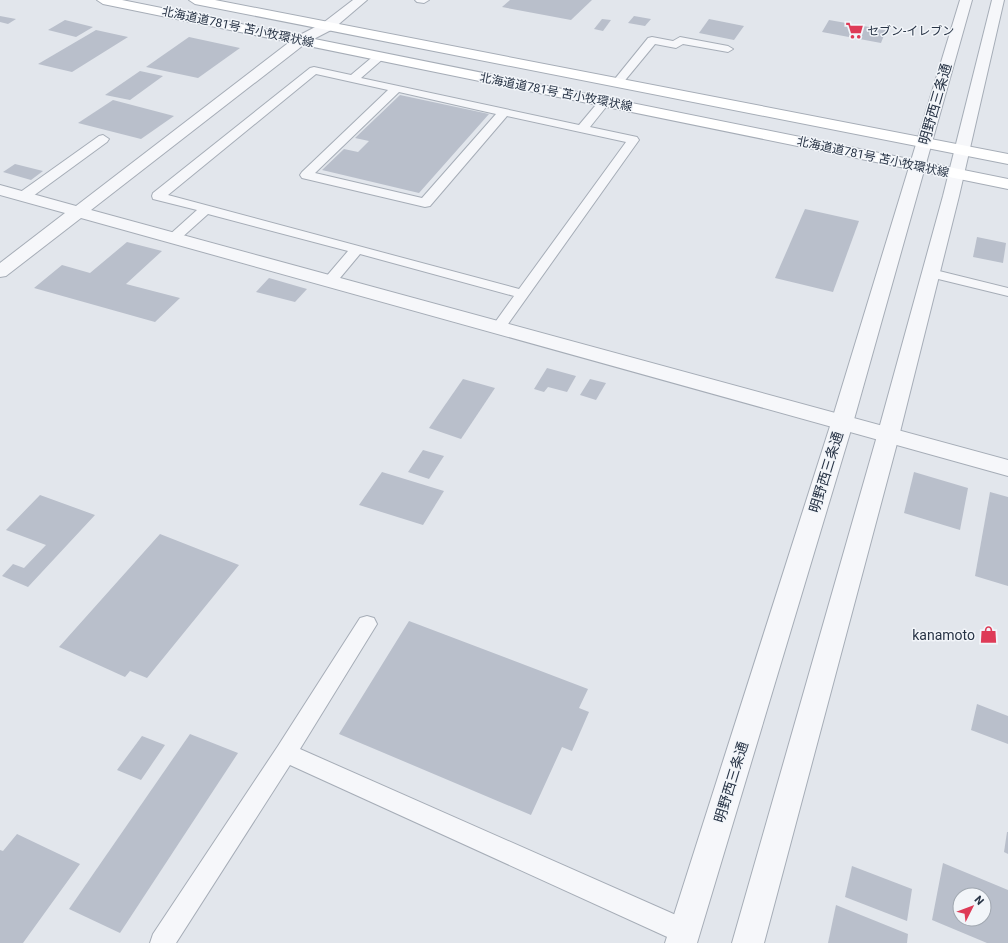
<svg xmlns="http://www.w3.org/2000/svg" width="1008" height="943" font-family="Roboto,'Noto Sans JP',sans-serif">
<style>
.building{fill:#b9bfcb;fill-rule:evenodd}
.lines{fill:none;stroke-linecap:round;stroke-linejoin:round}
.service-casing{stroke:#a6adb7;stroke-width:2}
.minor-casing{stroke:#a6adb7;stroke-width:2}
.tertiary-casing{stroke:#a6adb7;stroke-width:2}
.secondary-casing{stroke:#a6adb7;stroke-width:2}
.service{fill:#f6f7fa;fill-rule:evenodd}
.minor{fill:#f6f7fa;fill-rule:evenodd}
.tertiary{fill:#f6f7fa;fill-rule:evenodd}
.secondary{fill:#fff;fill-rule:evenodd}
.labels{text-anchor:middle;dominant-baseline:central;stroke-width:3;stroke-linejoin:round;paint-order:stroke}
.far-street-label{font-size:12px;fill:#283446;stroke:#f2f5f9}
.far-poi-label{font-size:12px;fill:#283446;stroke:#f2f5f9;text-anchor:start}
.street-label{font-size:14px;fill:#283446;stroke:#f2f5f9}
.poi-label{font-size:14px;fill:#283446;stroke:#f2f5f9;text-anchor:end}
</style>
<rect width="100%" height="100%" fill="#e2e6ec"/>
<g class="building">
<polygon points="510,0 592,0 571,20 502,7"/>
<polygon points="0,16 16,19 8,24 0,22"/>
<polygon points="634,16 651,19 645,26 628,23"/>
<polygon points="602,19 611,20 603,31 594,29"/>
<polygon points="709,19 744,26 734,40 699,33"/>
<polygon points="65,20 93,27 76,37 48,30"/>
<polygon points="829,20 886,30 881,43 822,32"/>
<polygon points="96,30 128,37 72,72 38,64"/>
<polygon points="189,37 240,48 198,78 146,67"/>
<polygon points="140,71 163,76 130,100 105,95"/>
<polygon points="400,95 489,114 419,193 322,170 344,149 358,152 369,141 355,138"/>
<polygon points="113,100 174,116 141,139 78,123"/>
<polygon points="15,164 43,171 31,180 3,172"/>
<polygon points="805,209 859,221 833,292 775,278"/>
<polygon points="977,237 1006,243 1003,263 973,257"/>
<polygon points="127,242 162,251 126,284 180,298 155,322 34,288 62,265 90,273"/>
<polygon points="269,278 307,289 295,302 256,292"/>
<polygon points="547,368 576,376 567,392 548,387 544,392 534,389"/>
<polygon points="463,379 495,388 461,439 429,428"/>
<polygon points="590,379 606,383 596,400 580,395"/>
<polygon points="423,450 444,456 429,479 408,472"/>
<polygon points="382,472 444,491 423,525 359,505"/>
<polygon points="914,472 968,488 960,530 904,513"/>
<polygon points="990,492 1008,497 1008,586 975,576"/>
<polygon points="40,495 95,515 28,587 2,576 13,564 24,568 46,545 6,530"/>
<polygon points="160,534 239,565 147,678 130,671 125,677 59,647"/>
<polygon points="409,621 588,689 579,708 589,712 572,751 562,747 531,815 339,734"/>
<polygon points="977,704 1008,716 1008,744 971,730"/>
<polygon points="190,734 238,753 120,933 69,909"/>
<polygon points="142,736 165,745 141,780 117,770"/>
<polygon points="1007,832 1008,832 1008,854 1004,852"/>
<polygon points="17,834 80,864 23,943 0,943 0,850 3,851"/>
<path d="M943 863 1008 890V943H987L932 920ZM960 895H984V919H960Z"/>
<polygon points="852,866 912,889 907,921 845,897"/>
<polygon points="836,905 908,934 907,943 828,943"/>
</g>
<g class="lines">
<defs>
<g id="service">
<polygon points="415,0 429,0 424,3 417,2"/>
<polygon points="652,37 673,41 680,37 728,46 733,49 728,52 683,44 676,48 655,44 622,84 614,84 612,82 614,80 648,38"/>
<path d="M380 53 384 54 385 56 384 58 361 78 579 125 600 100 604 99 610 102 590 127 637 137 639 140 503 331H493L491 328 514 296 360 254 335 284H325L323 281 325 278 348 251 208 214 179 240H169L167 237 197 210 153 199 152 196 153 193 310 68 314 67 351 75 376 54ZM316 74 388 90 302 172 300 175 302 178 425 207 430 206 507 116 626 142 519 289 168 195ZM399 92 496 114 422 198 315 173Z"/>
<polygon points="103,135 109,139 107,142 29,199 19,199 18,196 19,193 99,136"/>
<polygon points="931,269 1008,288 1008,296 926,276 924,273 926,270"/>
<polygon points="367,616 374,618 377,624 300,749 694,923 697,932 694,941 687,943 676,941 290,765 176,943 150,943 153,934 278,746 360,618"/>
</g>
<polygon id="minor" points="353,0 367,0 333,29 306,43 91,210 1008,460 1008,476 81,218 6,276 0,277 0,263 65,213 0,195 0,185 76,206 296,37 323,23"/>
<g id="tertiary">
<polygon points="960,0 972,0 853,423 697,943 665,943 831,423"/>
<polygon points="992,0 1004,0 959,196 899,436 764,943 732,943 877,436 943,196"/>
</g>
<g id="secondary">
<polygon points="97,0 122,0 1008,179 1008,189 103,4"/>
<polygon points="189,0 215,0 1008,154 1008,164 195,4"/>
</g>
</defs>
<use href="#service" class="service-casing"/>
<use href="#minor" class="minor-casing"/>
<use href="#tertiary" class="tertiary-casing"/>
<use href="#secondary" class="secondary-casing"/>
<use href="#service" class="service"/>
<use href="#minor" class="minor"/>
<use href="#tertiary" class="tertiary"/>
<use href="#secondary" class="secondary"/>
</g>
<defs>
<symbol id="supermarket-bare" viewBox="-9 -9 18 18"><path d="M-6-5.5h2.5l.6 2H6L4.5 2H-2.5L-4.4-4H-6ZM-1.5 3.2a1.3 1.3 0 1 0 .1 0ZM3 3.2a1.3 1.3 0 1 0 .1 0Z" fill="#de3b57" stroke="#f2f5f9" stroke-width="2.5" paint-order="stroke"/></symbol>
<symbol id="shop-bare" viewBox="-9 -9 18 18"><path d="M-5-2.5h2.3a2.7 3.5 0 0 1 5.4 0H5L5.5 6h-11ZM-1.5-2.5h3a1.5 2.3 0 0 0-3 0Z" fill="#de3b57" stroke="#f2f5f9" stroke-width="2.5" paint-order="stroke"/></symbol>
</defs>
<g fill-rule="evenodd">
<use href="#supermarket-bare" x="842" y="18" width="25" height="25"/>
<use href="#shop-bare" x="976" y="622" width="25" height="25"/>
</g>
<g class="labels">
<g class="far-street-label">
<text transform="translate(238 27) rotate(12)">北海道道781号 苫小牧環状線</text>
<text transform="translate(556 92) rotate(11)">北海道道781号 苫小牧環状線</text>
<text transform="translate(873 157) rotate(12)">北海道道781号 苫小牧環状線</text>
</g>
<g class="far-poi-label">
<text x="867" y="31">セブン-イレブン</text>
</g>
<g class="street-label">
<text transform="translate(935 104) rotate(-74)">明野西三条通</text>
<text transform="translate(826 472) rotate(-73)">明野西三条通</text>
<text transform="translate(731 782) rotate(-73)">明野西三条通</text>
</g>
<g class="poi-label">
<text x="975" y="635">kanamoto</text>
</g>
</g>
<g transform="translate(972 907) rotate(48)"><circle r="19" fill="#f2f5f9" stroke="#a1a8b1"/>
<path d="M0-3L7 15L0 10L-7 15Z" fill="#de3b57"/>
<text y="-6" font-size="11" font-weight="bold" text-anchor="middle" fill="#283446">N</text>
</g>
</svg>
